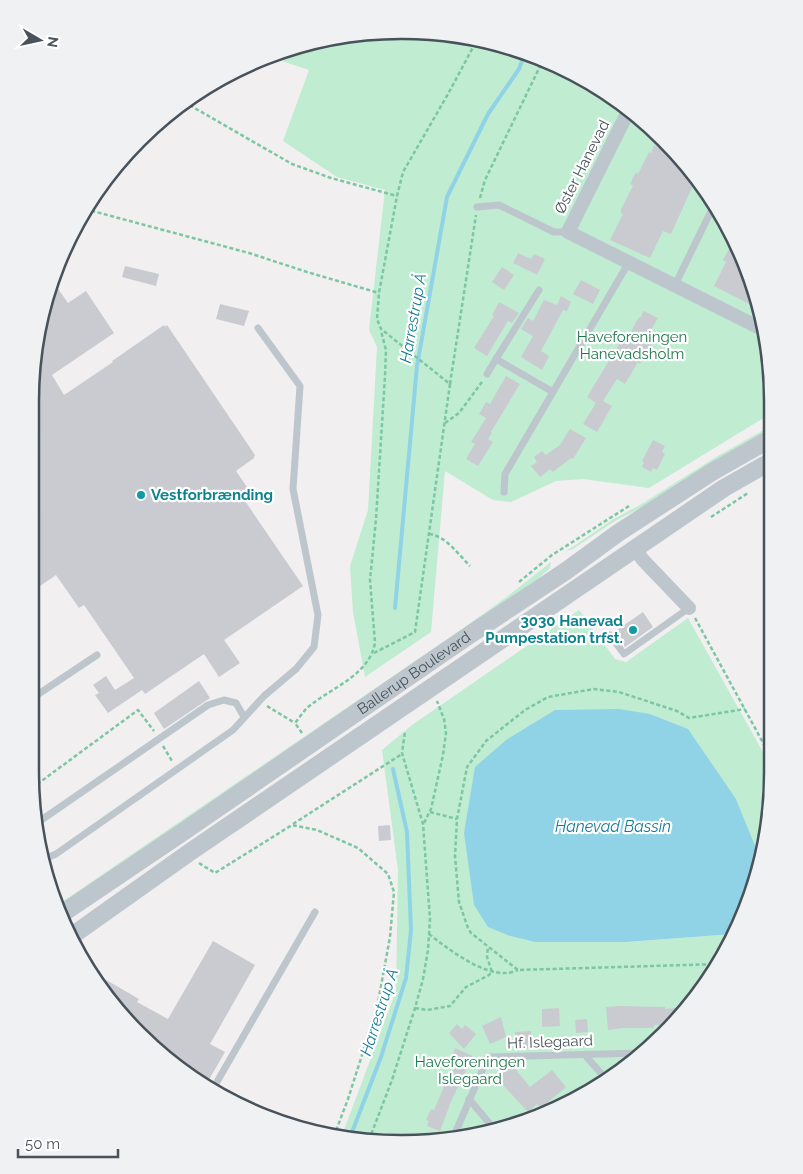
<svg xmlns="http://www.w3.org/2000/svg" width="803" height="1174" font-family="Raleway,sans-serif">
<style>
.green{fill:#c0ecd2}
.water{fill:#91d3e6}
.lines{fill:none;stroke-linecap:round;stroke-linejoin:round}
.stream{stroke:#91d3e6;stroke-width:4}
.building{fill:#c9cbd1}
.path{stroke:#7bc7a3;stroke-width:2.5;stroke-dasharray:4 2.5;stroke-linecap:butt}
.service{stroke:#bec6cd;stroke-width:7}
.minor{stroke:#bec6cd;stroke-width:14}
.tertiary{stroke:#bec6cd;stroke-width:18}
.culture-dot{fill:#0f9aa8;stroke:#fff;stroke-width:2}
.labels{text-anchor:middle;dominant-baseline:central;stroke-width:4.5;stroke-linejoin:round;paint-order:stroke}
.street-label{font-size:15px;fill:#48525b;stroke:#fff}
.park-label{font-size:15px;fill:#1e784c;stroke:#fff}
.culture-label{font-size:15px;font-weight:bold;fill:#0d838f;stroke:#fff;text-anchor:start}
.water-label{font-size:16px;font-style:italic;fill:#167b99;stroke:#fff}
.rim{fill:none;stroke:#48525b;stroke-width:2.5}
</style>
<rect width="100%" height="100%" fill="#f1efef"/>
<g class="green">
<polygon points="402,30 474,37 544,58 608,93 664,139 735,237 766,329 767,416 649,488 583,479 556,481 511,502 493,500 445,471 431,632 365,677 353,612 350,566 368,510 377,347 369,330 385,190 337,177 283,141 309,70 267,56 329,37"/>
<polygon points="767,428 768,432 646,505 615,521 573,549 565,552 612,520 640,505 716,457"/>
<polygon points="551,562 550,568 530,586 468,629 465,627 508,596"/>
<polygon points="579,610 615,659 626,662 688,618 773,770 766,845 761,860 736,799 510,936 536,942 626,942 734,934 710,979 664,1035 566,1106 474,1137 353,1141 341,1138 396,991 398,870 382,750 412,725"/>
<polygon points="443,642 445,645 76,895 59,904"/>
</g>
<polygon class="water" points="619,709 650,714 688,729 736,799 761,860 745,915 734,934 626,942 535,942 510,936 488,927 474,905 464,833 475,767 506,740 555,710"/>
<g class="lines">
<g class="stream">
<polyline points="395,608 417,366 447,197 488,114 519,69 525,53"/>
<polyline points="349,1140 381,1057 406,978 411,930 407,832 393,769"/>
</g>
</g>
<g class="building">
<polygon points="654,145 677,157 695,181 671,234 663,231 650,258 610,240 623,214 621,213 621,209 633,186 630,184 636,172 638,174 649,152 651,153"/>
<polygon points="730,247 740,252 759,309 714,286 726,262 723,260"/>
<polygon points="518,253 531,259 534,254 545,259 537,275 513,263"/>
<polygon points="125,266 159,274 156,286 122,277"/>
<polygon points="502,267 514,275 504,290 492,282"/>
<polygon points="581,280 600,290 593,304 573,294"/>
<polygon points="54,283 68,303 86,291 114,333 52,375 64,395 113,362 112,361 164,325 165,327 167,325 255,455 254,457 254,458 236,471 251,493 243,498 303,586 224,640 240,663 219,677 204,654 145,694 142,690 108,713 95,695 99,693 93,685 106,676 115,690 134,678 84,605 79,608 56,575 33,591 37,329"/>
<polygon points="561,296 571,302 567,311 563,310 541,351 549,356 542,370 521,357 533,336 521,329 528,318 533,321 544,300 557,305"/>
<polygon points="499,302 519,313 512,323 508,321 487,356 474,348 494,316 492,315"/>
<polygon points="220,304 249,311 244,326 216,319"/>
<polygon points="644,311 658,318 651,330 658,334 649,350 640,364 638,362 625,384 617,379 603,401 612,406 597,432 583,424 596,403 587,397 626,333 629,335 639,317 640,318"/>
<polygon points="506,376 520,384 491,432 492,433 488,439 493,442 478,466 466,459 475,444 471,442 486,418 479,414 486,402 490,404"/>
<polygon points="570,429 586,438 573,459 571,458 553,472 550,469 540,477 531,466 537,462 534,457 542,451 546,455 560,445"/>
<polygon points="653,440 665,446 662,452 665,454 657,470 653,468 651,472 642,467 644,462 642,461"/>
<polygon points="643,612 653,627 625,647 614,632"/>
<polygon points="199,681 210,698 164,729 154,713"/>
<polygon points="390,825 391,840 379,841 378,826"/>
<polygon points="213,941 255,965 210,1044 225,1052 207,1083 157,1052 92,979 89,970 139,999 137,1002 168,1019"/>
<polygon points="620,1006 665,1007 665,1009 675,1008 676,1011 684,1011 673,1024 654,1025 654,1028 623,1028 608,1030 606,1007"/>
<polygon points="559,1008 560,1026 542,1027 542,1009"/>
<polygon points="501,1017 506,1037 490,1044 482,1026"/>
<polygon points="587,1019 588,1032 576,1033 575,1020"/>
<polygon points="457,1024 462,1029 465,1025 476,1034 464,1049 449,1033"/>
<polygon points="531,1031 532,1048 516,1049 515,1032"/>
<polygon points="455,1048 473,1056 452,1099 440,1131 427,1126 429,1121 426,1120 431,1109 434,1110 446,1082 447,1083 456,1064 450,1061"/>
<polygon points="512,1065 530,1087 552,1070 566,1087 541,1108 537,1104 528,1112 500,1082 504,1079 494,1066 505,1070"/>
</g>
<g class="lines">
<g class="path">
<polyline points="184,102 292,164 331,178 397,196"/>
<polyline points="480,198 485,180 544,58"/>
<polyline points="85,209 249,253 307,272 379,293"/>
<polyline points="450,384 476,215"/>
<polyline points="445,423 459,413 482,382"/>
<polyline points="711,517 748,493"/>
<path d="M429 534C446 536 458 554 470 566"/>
<polyline points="519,582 552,555 629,506"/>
<polyline points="695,618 773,761"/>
<polyline points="374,653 415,632 450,384 381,329 377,319 379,293 397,196 403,172 448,94 478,38"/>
<polyline points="267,706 295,723"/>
<path d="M302 733 295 723C299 718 303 712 307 708 330 688 369 676 375 643L370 580 376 519 385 376 386 350 381 331"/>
<polyline points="163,746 172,761"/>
<polyline points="32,788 138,710 154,731"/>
<polyline points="430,812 457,819"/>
<polyline points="424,823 431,809 443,755 446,733 444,719 437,701"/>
<polyline points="293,824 402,754"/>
<polyline points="199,863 215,873 292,825 317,830 358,848 388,874 394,892 390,937 377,1008 348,1099 334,1136"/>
<path d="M429 934C448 949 482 975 507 973 510 973 515 971 518 970"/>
<polyline points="719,964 518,970 471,933 468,928 459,902 455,856 457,819 467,767 486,741 525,710 548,697 594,689 619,692 677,711 689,718 745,709"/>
<polyline points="415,1008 427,1010 450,1006 466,987 489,975 492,972 487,957 488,947"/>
<polyline points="369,1140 392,1080 415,1008 423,979 428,950 430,919 423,824 402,753 405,732"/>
</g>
<g class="service">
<polyline points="477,207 499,205 554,232 568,232"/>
<polyline points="675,285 713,207"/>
<polyline points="539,290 496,359 553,392"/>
<polyline points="487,374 496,359"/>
<polyline points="504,492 505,474 629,262"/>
<polyline points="610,635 624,654 689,608"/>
<polyline points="31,699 97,655"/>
<polyline points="37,823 208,705 224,700 236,703 244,717"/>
<polyline points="42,860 56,854 233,730 264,696 296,669 314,647 318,615 293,489 300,386 258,328"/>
<polyline points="585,1055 605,1078"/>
<polyline points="214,1087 315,912"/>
<polyline points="469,1099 495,1130"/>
<polyline points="453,1138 488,1057 640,1053"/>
</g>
<g class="minor">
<polyline points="629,110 568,232 766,331"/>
<polyline points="635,549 643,560 689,608"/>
</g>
<g class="tertiary">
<path id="s1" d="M63 913 180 834 465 638 566 571 618 533 712 472 768 440"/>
<polyline points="73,935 190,852 724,488 768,463"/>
</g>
</g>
<g class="culture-dot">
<circle cx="141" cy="495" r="5"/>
<circle cx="633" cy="630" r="5"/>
</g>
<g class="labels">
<g class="street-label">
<text transform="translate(582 167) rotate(-63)">Øster Hanevad</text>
<text stroke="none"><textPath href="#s1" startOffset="425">Ballerup Boulevard</textPath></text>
<text transform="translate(550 1042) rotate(-2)">Hf. Islegaard</text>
</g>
<g class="park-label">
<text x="632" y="337">Haveforeningen<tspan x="632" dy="17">Hanevadsholm</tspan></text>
<text x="470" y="1062">Haveforeningen<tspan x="470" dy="17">Islegaard</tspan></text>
</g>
<g class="culture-label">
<text x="151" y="495">Vestforbrænding</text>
<text x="623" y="621" text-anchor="end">3030 Hanevad<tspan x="623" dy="17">Pumpestation trfst.</tspan></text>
</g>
<g class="water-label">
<text transform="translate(413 318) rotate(-80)">Harrestrup Å</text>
<text x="613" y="826">Hanevad Bassin</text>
<text transform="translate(379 1012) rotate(-72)">Harrestrup Å</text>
</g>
</g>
<path d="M0 0H803V1174H0ZM401 39H402A362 362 0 0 1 764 401V773A362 362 0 0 1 402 1135H401A362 362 0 0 1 39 773V401A362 362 0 0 1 401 39Z" fill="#f0f1f2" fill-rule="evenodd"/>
<path class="rim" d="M401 39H402A362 362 0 0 1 764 401V773A362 362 0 0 1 402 1135H401A362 362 0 0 1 39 773V401A362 362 0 0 1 401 39Z"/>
<g transform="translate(40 40) rotate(99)" stroke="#ffffff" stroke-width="4" paint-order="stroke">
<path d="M0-4L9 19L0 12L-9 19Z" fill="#48525b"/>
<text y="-8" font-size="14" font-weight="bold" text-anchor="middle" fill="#48525b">N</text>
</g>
<path d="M18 1149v8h100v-8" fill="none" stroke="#48525b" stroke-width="2.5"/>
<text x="25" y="1149" font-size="15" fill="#48525b" stroke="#ffffff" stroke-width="4" paint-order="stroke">50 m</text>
</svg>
